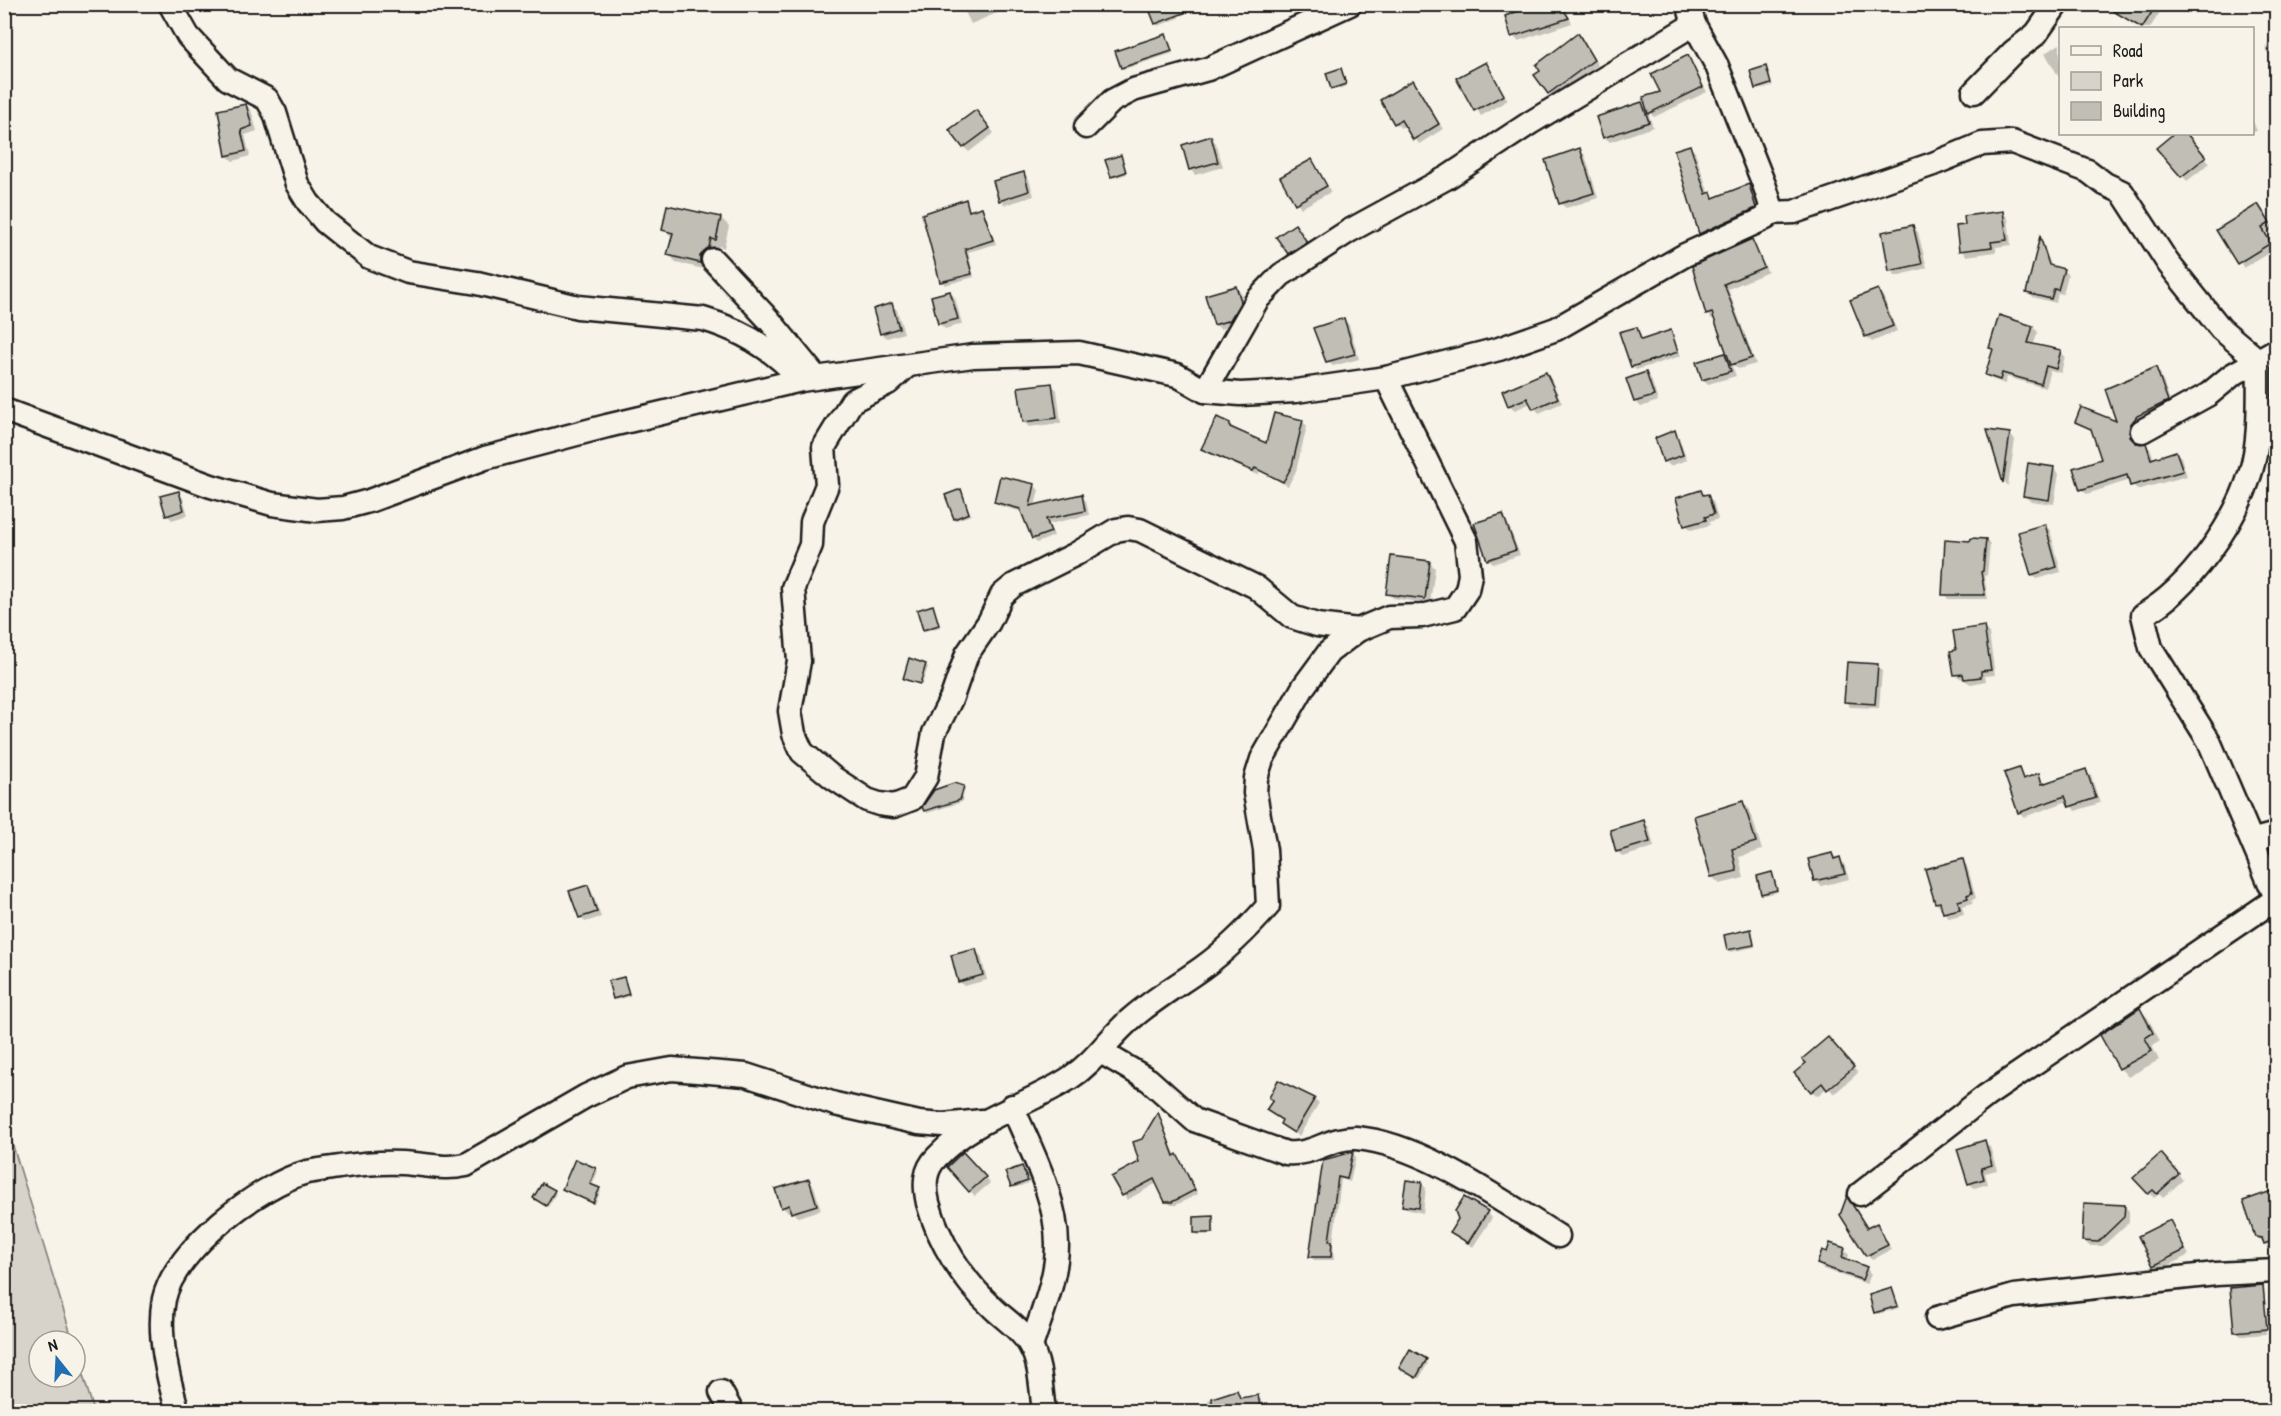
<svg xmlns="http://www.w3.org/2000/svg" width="2281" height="1416" font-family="'Patrick Hand',sans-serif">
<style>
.green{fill:#d7d3cb;stroke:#7a7874;stroke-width:1.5}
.shadow{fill:#0003}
.building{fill:#c0beb5;stroke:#1c1c1c;stroke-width:1.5}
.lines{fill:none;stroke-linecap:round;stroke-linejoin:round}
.minor-casing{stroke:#1c1c1c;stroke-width:27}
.minor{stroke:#f7f3e8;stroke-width:22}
</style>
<rect width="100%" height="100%" fill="#f7f3e8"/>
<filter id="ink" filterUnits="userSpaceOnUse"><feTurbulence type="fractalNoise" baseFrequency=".0167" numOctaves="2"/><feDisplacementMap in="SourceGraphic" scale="12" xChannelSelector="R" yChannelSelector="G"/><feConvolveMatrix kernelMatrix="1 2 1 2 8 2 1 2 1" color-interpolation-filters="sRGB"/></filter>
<g filter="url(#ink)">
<polygon class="green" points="5,1120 73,1341 39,1341 39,1377 75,1377 75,1349 94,1411 5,1411"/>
<g class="shadow">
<polygon points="961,4 1018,4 971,24"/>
<polygon points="1174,4 1179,18 1158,26 1156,23"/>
<polygon points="1503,4 1563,4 1572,23 1518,41 1513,36"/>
<polygon points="2151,4 2160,12 2150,28 2139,28 2119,14"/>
<polygon points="2276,26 2276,51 2269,54 2265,50"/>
<polygon points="1578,35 1598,65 1554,98 1536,76"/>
<polygon points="1166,36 1173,53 1124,69 1122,67"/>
<polygon points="2060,44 2060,79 2045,53"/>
<polygon points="1688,57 1707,92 1654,117 1647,110 1653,127 1610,142 1604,137 1641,104 1649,111"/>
<polygon points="1485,64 1508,100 1481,116 1458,79"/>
<polygon points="1765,68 1772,86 1758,90 1756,88"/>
<polygon points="1341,70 1347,86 1335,90 1332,88"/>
<polygon points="1412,82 1443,129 1419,144 1406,125 1401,128 1395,123 1382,101"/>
<polygon points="246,105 251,110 257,131 245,135 250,156 233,161 227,156 220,111"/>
<polygon points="981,117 994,133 969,152 964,147"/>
<polygon points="2252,119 2257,131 2252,132"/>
<polygon points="2176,134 2186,134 2210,163 2187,181 2158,148"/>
<polygon points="1211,138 1216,143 1223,167 1195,175 1190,169"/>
<polygon points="1690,147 1695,152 1709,194 1715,198 1749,186 1754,191 1761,211 1705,238 1700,233"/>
<polygon points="1579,150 1585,155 1598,198 1566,208 1560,203"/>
<polygon points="1120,157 1127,174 1114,178 1112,176"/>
<polygon points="1312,161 1331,192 1301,208 1282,178"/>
<polygon points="1023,173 1029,179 1034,196 1005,205 1000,200"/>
<polygon points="965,201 971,212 982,209 985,213 996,244 968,252 974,277 945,285 941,281"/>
<polygon points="2258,206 2274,229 2266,234 2275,249 2244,268 2218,231"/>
<polygon points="2002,212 2008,218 2011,245 1996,247 1996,252 1966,256 1961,250 1967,226"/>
<polygon points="721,218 729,226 724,248 719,246 708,270 677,263 669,255 673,238 663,229"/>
<polygon points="1295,226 1311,248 1294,258 1278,238"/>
<polygon points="1913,227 1918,232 1927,268 1896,276 1891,271 1884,233"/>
<polygon points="2041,238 2052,268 2063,270 2068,275 2063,294 2058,293 2056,303 2032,297 2027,292"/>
<polygon points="1751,241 1768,272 1728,289 1756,364 1738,369 1731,363 1736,376 1708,384 1703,379 1725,355 1732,361 1716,318 1712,319 1707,314 1694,267"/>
<polygon points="1236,288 1241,293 1245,307 1235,325 1220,329 1215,324"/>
<polygon points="1878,291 1883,296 1897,331 1872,342 1867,337 1852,301"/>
<polygon points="950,292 955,298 962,324 945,329 940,324 933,297"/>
<polygon points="892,305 897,310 904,333 887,338 881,333"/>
<polygon points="2000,317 2033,327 2038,332 2033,346 2060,352 2065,356 2061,373 2050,370 2045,388 2007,377 2005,384 1991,379 1987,374 1994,351 1990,347"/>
<polygon points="1344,320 1349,325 1359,359 1333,366 1327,361"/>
<polygon points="1637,328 1643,341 1671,332 1681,356 1636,370 1632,366"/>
<polygon points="2155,369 2160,373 2172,406 2133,436 2137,444 2146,445 2151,450 2154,460 2176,453 2181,457 2187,476 2137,490 2130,480 2087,494 2082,489 2102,460 2094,432 2077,422 2119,423"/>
<polygon points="1546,374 1551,379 1562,403 1539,413 1531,403 1515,410 1509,405"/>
<polygon points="1646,374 1651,379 1658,401 1641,407 1635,401"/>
<polygon points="1051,384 1057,390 1061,423 1029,427 1024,422"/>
<polygon points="1302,421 1307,426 1296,471 1288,486 1260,471 1258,475 1208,453 1203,448 1229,425 1267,446"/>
<polygon points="1674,432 1679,437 1687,460 1670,466 1665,461"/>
<polygon points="1989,432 2010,435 2015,440 2008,486 2005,482"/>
<polygon points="2053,468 2059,474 2054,504 2030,501 2025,496"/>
<polygon points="1035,486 1039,490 1035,506 1081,496 1086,501 1089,515 1049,524 1054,536 1037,543 1033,539 1023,512 1000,506 995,502"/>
<polygon points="960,491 971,515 957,520 955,518"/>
<polygon points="1701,492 1713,501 1718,519 1709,522 1710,525 1691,530 1686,525"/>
<polygon points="178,493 183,498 188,515 172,520 167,515"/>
<polygon points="1502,515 1507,521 1520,555 1493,564 1488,559"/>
<polygon points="2044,525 2050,530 2061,572 2037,579 2032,574"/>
<polygon points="1986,540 1990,545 1987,575 1984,576 1988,599 1948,599 1944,594 1972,542"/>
<polygon points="1430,563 1435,568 1430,604 1393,598 1388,593"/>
<polygon points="932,607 940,627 926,631 924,629"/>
<polygon points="1983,627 1989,633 1995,675 1985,676 1986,681 1971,684 1955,675 1957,651"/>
<polygon points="926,665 928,667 922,685 905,678"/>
<polygon points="1877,666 1882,671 1879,708 1850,707 1846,702"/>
<polygon points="2019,770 2025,780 2038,775 2045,784 2085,771 2091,776 2100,803 2075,811 2068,801 2024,817 2019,812"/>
<polygon points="963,787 965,789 962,802 927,813 925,811"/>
<polygon points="1743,802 1750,810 1762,850 1739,857 1744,878 1720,884 1712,877"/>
<polygon points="1644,822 1649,827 1654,847 1623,857 1618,852 1612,832"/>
<polygon points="1832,854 1844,864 1849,879 1821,886 1816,881 1810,860"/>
<polygon points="1962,860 1967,866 1976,898 1972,900 1973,903 1962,906 1964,914 1949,918 1936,903"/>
<polygon points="1772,874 1778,892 1765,895 1763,893"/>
<polygon points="587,886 592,892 601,917 585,922 580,917"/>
<polygon points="1750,931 1755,947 1730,952 1728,949"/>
<polygon points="975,950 981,956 987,980 964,986 959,981"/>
<polygon points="624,979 630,996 616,1000 614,998"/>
<polygon points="2140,1010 2148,1018 2160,1041 2152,1046 2159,1060 2128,1077 2120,1068 2102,1035"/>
<polygon points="1833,1044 1858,1073 1834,1094 1828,1087 1817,1096 1812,1091"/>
<polygon points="1279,1082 1319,1103 1299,1136 1286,1128 1282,1124 1283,1121 1267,1110 1274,1101"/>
<polygon points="1158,1114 1176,1156 1181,1160 1198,1194 1176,1205 1171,1205 1167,1201 1157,1183 1127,1200 1113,1177 1140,1162 1143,1141"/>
<polygon points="1984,1142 1990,1147 1997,1170 1985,1173 1988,1184 1974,1188 1969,1183"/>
<polygon points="1353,1153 1356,1157 1350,1182 1341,1179 1333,1244 1334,1260 1314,1260 1310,1256 1324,1161"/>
<polygon points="968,1159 990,1183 975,1196 949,1167"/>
<polygon points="2166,1160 2183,1180 2163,1198 2159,1194 2154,1198 2135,1178"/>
<polygon points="576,1161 598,1171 592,1186 601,1191 595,1204 564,1189"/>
<polygon points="1022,1167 1029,1183 1014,1188 1012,1186"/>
<polygon points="809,1181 814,1186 821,1210 798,1217 792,1211 788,1212 782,1207"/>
<polygon points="1421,1183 1426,1188 1423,1213 1409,1210 1403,1205"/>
<polygon points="554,1191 556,1193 548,1207 534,1198"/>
<polygon points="2276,1191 2276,1246 2270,1248 2256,1236"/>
<polygon points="1847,1198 1868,1229 1877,1225 1881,1229 1891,1250 1872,1260 1867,1255"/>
<polygon points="2124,1206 2129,1211 2129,1222 2103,1246 2089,1246 2084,1240"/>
<polygon points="1487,1213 1492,1218 1473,1247 1452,1232"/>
<polygon points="1212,1218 1215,1234 1198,1235 1196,1233"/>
<polygon points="2170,1221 2189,1255 2160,1270 2155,1265"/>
<polygon points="1844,1249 1849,1255 1847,1261 1866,1268 1871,1274 1867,1284 1823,1269 1818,1264 1827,1254"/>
<polygon points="1892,1290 1899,1308 1878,1314 1876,1312"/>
<polygon points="2265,1312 2266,1334 2241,1336 2235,1331"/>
<polygon points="2267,1314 2270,1317 2272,1333 2269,1334"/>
<polygon points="1410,1351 1428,1363 1419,1379 1403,1370"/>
<polygon points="1237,1392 1242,1399 1258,1396 1261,1400 1263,1412 1211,1412 1208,1400"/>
</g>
<g class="building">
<polygon points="1162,4 1203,4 1203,6 1155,24 1149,9"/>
<polygon points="1538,4 1560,4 1569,18 1511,37 1505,16"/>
<polygon points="2101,4 2157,4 2142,28"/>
<polygon points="1578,33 1594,60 1548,94 1534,75 1540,71 1536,65"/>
<polygon points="1166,34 1172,51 1121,68 1115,51"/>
<polygon points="1688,55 1703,87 1648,114 1643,97 1660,92 1651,74"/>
<polygon points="1486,62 1504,95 1474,111 1456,78"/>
<polygon points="1766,66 1771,84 1755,89 1750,71"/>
<polygon points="1341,68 1346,84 1331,89 1326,73"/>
<polygon points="1413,80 1439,124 1413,140 1401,120 1394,124 1380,100"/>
<polygon points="1642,102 1649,122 1603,138 1596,117"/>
<polygon points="246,104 252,126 241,130 246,151 226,156 218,110"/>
<polygon points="976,110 990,128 963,148 949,130"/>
<polygon points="2173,134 2187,134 2206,157 2181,177 2156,148"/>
<polygon points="1211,136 1218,162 1189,170 1182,145"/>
<polygon points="1690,145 1706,194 1711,192 1713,198 1749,184 1756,208 1699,234 1674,150"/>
<polygon points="1580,148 1594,193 1559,204 1545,160"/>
<polygon points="1121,155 1126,172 1111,177 1105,160"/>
<polygon points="1312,159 1327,186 1295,204 1280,177"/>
<polygon points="1024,172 1029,191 999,201 993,181"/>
<polygon points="966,199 969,211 982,207 993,240 965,249 972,274 940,282 922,214"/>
<polygon points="2258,204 2270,223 2262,228 2271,243 2237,264 2216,230"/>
<polygon points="667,205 721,217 716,240 711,239 709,247 700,256 700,263 667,255 673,233 662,230"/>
<polygon points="2003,211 2007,240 1991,242 1992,247 1959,251 1956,226 1965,225 1964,216"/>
<polygon points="1295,224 1307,242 1288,254 1276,237"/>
<polygon points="1913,225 1922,264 1889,271 1882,232"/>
<polygon points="2040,236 2049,265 2064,269 2058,290 2054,289 2051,299 2026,293"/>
<polygon points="1752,239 1764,267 1724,284 1752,358 1731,365 1712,313 1706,315 1692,266"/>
<polygon points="1236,286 1241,301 1230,320 1214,325 1205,295"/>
<polygon points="1878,289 1893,326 1865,337 1850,300"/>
<polygon points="950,291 958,319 938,324 931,296"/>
<polygon points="892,303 899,328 880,334 873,309"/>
<polygon points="1999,315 2033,326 2028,343 2061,350 2056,369 2046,366 2041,384 2002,373 2000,380 1985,375 1993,349 1989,348"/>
<polygon points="1344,318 1355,354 1326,362 1313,328"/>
<polygon points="1637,327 1641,340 1671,330 1678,352 1631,367 1619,332"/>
<polygon points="1725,353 1731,371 1702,380 1696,362"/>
<polygon points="2156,367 2168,401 2137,416 2130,425 2130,437 2136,443 2146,443 2151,459 2176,451 2183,471 2130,486 2127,475 2080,490 2073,468 2101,459 2091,429 2075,422 2081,407 2116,421 2105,389"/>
<polygon points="1546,372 1558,398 1533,409 1527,398 1508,406 1502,391"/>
<polygon points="1646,372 1654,396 1634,402 1626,379"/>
<polygon points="1052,383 1057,418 1023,422 1018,387"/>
<polygon points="1274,413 1303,420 1292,466 1283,482 1255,468 1253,471 1201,449 1217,417 1230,423 1230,427 1266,443"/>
<polygon points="1675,430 1683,455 1663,462 1655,438"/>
<polygon points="1987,430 2010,433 2003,483"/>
<polygon points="2028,463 2054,467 2049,500 2023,496"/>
<polygon points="1000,476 1035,484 1030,506 1082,494 1085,511 1046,519 1051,532 1032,539 1020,509 994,502"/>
<polygon points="961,489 969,513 954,519 945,495"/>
<polygon points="1701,490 1703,495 1708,494 1714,514 1705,517 1706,520 1684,526 1676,498"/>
<polygon points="179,491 184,510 166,516 160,496"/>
<polygon points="1503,514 1516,550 1487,560 1474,523"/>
<polygon points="2045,524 2057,567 2031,575 2018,532"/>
<polygon points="1971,538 1986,539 1983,571 1981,572 1985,595 1942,595 1945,539 1970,541"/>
<polygon points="1391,556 1430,561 1425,599 1386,594"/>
<polygon points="933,605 939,625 923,630 917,610"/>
<polygon points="1984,626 1991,670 1981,671 1981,677 1964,679 1963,674 1954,675 1950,651 1956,650 1953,631"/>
<polygon points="909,658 926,664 920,684 903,679"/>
<polygon points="1847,662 1878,664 1875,704 1844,702"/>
<polygon points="2019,768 2023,779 2039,773 2042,784 2086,769 2096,798 2069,807 2065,796 2018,813 2004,773"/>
<polygon points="954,783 964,786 960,800 924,811 922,807 934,790"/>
<polygon points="1743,801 1756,842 1732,849 1737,871 1711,877 1694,816"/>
<polygon points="1644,820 1650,842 1616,852 1610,830"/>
<polygon points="1832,853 1834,859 1840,857 1845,874 1814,881 1808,859"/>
<polygon points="1963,859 1972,893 1967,895 1968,898 1958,901 1960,909 1943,913 1940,902 1935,903 1925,869"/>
<polygon points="1772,872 1777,890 1761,894 1757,876"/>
<polygon points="588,885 597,912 579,918 569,891"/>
<polygon points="1751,929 1754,945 1727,950 1724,935"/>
<polygon points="976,949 983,975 958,982 951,955"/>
<polygon points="624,977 629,994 613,999 608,981"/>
<polygon points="2140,1008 2153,1033 2145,1038 2152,1051 2119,1069 2100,1035"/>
<polygon points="1828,1037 1854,1067 1827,1090 1822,1083 1811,1092 1794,1073 1806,1063 1802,1059"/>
<polygon points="1278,1080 1315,1098 1294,1133 1280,1124 1282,1120 1266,1110 1273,1100 1269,1098"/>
<polygon points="1158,1112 1174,1156 1177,1154 1195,1190 1172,1202 1165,1202 1154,1179 1122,1196 1111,1177 1139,1162 1133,1142 1142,1139"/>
<polygon points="1985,1140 1992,1165 1981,1168 1984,1179 1968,1184 1957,1149"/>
<polygon points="963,1152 986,1177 969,1192 947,1167"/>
<polygon points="1353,1152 1347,1179 1338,1177 1329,1241 1332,1241 1331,1257 1309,1257 1323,1160"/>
<polygon points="2161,1153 2179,1174 2157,1194 2153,1190 2148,1194 2133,1178"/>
<polygon points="575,1159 596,1168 590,1184 600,1188 593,1203 562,1189"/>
<polygon points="1022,1166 1028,1181 1011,1187 1005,1172"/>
<polygon points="809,1179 817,1205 791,1213 789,1205 781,1208 775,1189"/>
<polygon points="1406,1180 1422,1182 1419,1208 1402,1206"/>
<polygon points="542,1183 555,1190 546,1206 533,1198"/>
<polygon points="2277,1189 2277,1239 2264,1244 2262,1238 2255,1237 2243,1201"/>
<polygon points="1847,1196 1867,1228 1877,1223 1888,1245 1866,1256 1840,1215"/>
<polygon points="1464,1197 1488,1211 1468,1243 1450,1232 1458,1219 1455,1211"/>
<polygon points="2084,1203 2125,1205 2124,1217 2098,1242 2082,1241"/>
<polygon points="1213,1216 1213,1233 1194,1233 1194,1217"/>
<polygon points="2170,1220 2185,1250 2153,1266 2138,1236"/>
<polygon points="1830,1243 1845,1248 1842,1257 1867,1267 1862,1280 1817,1264 1822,1250 1827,1252"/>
<polygon points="2263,1285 2267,1329 2234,1332 2230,1288"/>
<polygon points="1892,1288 1898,1306 1874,1313 1869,1295"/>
<polygon points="1410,1349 1427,1359 1416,1378 1399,1368"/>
<polygon points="1237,1390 1240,1398 1258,1395 1261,1412 1212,1412 1212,1398"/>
</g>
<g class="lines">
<defs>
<g id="minor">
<path d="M170 4 188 36 228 79 267 99 275 113 297 184 308 202 325 222 369 257 408 272 477 283 578 307 703 319C741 330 775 350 801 380"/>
<polyline points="1974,92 2013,52 2036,34 2057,4"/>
<polyline points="1086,127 1112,101 1133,90 1208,69 1350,4"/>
<polyline points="1769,213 1794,212 1933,164 1982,144 2012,142 2088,171 2105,184 2122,192 2168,263 2221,329 2259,361"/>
<polyline points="713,260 770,321 815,376"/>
<path d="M2259 361C2258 397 2261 437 2251 471 2236 523 2189 589 2143 615L2151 648 2209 741 2276 898"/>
<polyline points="906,367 888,383 852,401 824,447 827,485 812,522 811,545 793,588 799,661 790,711 794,734 802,752 832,777 867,800 879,804 894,806 912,799 926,777 934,733 952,697 967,654 989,622 1002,595 1014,585 1076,554 1116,530 1128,528 1140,530 1256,587 1292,617 1317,625 1358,630"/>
<polyline points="1205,391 1257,300 1281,275 1349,231 1448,177 1530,123 1694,24"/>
<polyline points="4,410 211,486 272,504 317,510 343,508 369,501 485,458 607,426 801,380 973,356 1079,353 1177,375 1205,391 1240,394 1296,391 1386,378 1499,349 1556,329 1685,255 1766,218 1771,206 1765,187 1717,66 1694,24 1688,4"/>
<polyline points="2142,431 2209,394 2232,375 2276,350"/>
<polyline points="2254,840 2276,834"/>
<path d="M1101 1052 1149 1080 1194 1120 1286 1153C1312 1156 1330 1137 1356 1138 1421 1143 1503 1202 1558 1236"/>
<path d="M1012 1106C1030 1148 1057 1197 1057 1245 1057 1279 1041 1315 1031 1347"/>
<polyline points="1860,1194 1986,1096 2276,899"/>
<polyline points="1937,1318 2014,1296 2216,1274 2276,1271"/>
<polyline points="721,1392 732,1412"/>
<path d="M178 1412C168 1378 157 1334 164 1299 175 1249 259 1185 307 1172 317 1170 328 1169 339 1167 360 1164 381 1162 402 1163 425 1164 443 1170 466 1165L586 1096 627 1077 672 1069 746 1075 835 1104 919 1123 943 1125 982 1121"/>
<path d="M1044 1412C1041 1390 1041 1364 1030 1345 1020 1328 1005 1320 992 1307 962 1279 939 1242 928 1203 924 1185 924 1170 937 1157 975 1117 1027 1106 1070 1078 1095 1062 1109 1037 1132 1018 1154 999 1178 985 1202 968 1227 950 1248 929 1268 906L1265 850 1255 793 1256 778 1262 759 1304 686 1329 652 1358 630 1389 617 1422 616 1455 608 1467 590 1470 575 1466 541 1386 378"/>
</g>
</defs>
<use href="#minor" class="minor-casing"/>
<use href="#minor" class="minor"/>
</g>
</g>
<rect width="2281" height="1416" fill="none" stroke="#f7f3e8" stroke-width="24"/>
<rect x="12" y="12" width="2257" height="1392" fill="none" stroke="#1c1c1c" stroke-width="2" filter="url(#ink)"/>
<rect x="2059" y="27" width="195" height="108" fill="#f7f3e8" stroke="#9f9d96" stroke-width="1.5"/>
<rect x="2071" y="46" width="30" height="9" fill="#f7f3e8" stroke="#9f9d96" stroke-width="1.5"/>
<text x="2113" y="57" font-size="18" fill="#1c1c1c">Road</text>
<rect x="2071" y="72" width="30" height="18" fill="#d7d3cb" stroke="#9f9d96" stroke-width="1.5"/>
<text x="2113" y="87" font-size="18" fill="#1c1c1c">Park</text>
<rect x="2071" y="102" width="30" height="18" fill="#c0beb5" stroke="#9f9d96" stroke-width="1.5"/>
<text x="2113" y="117" font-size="18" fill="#1c1c1c">Building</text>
<g transform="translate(57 1359) rotate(342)"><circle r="28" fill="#f7f3e8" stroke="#9f9d96" stroke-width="1.5"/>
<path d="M0-4.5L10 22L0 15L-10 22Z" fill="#1f6fb2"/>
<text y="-9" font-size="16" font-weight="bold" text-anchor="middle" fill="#1c1c1c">N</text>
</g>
</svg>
